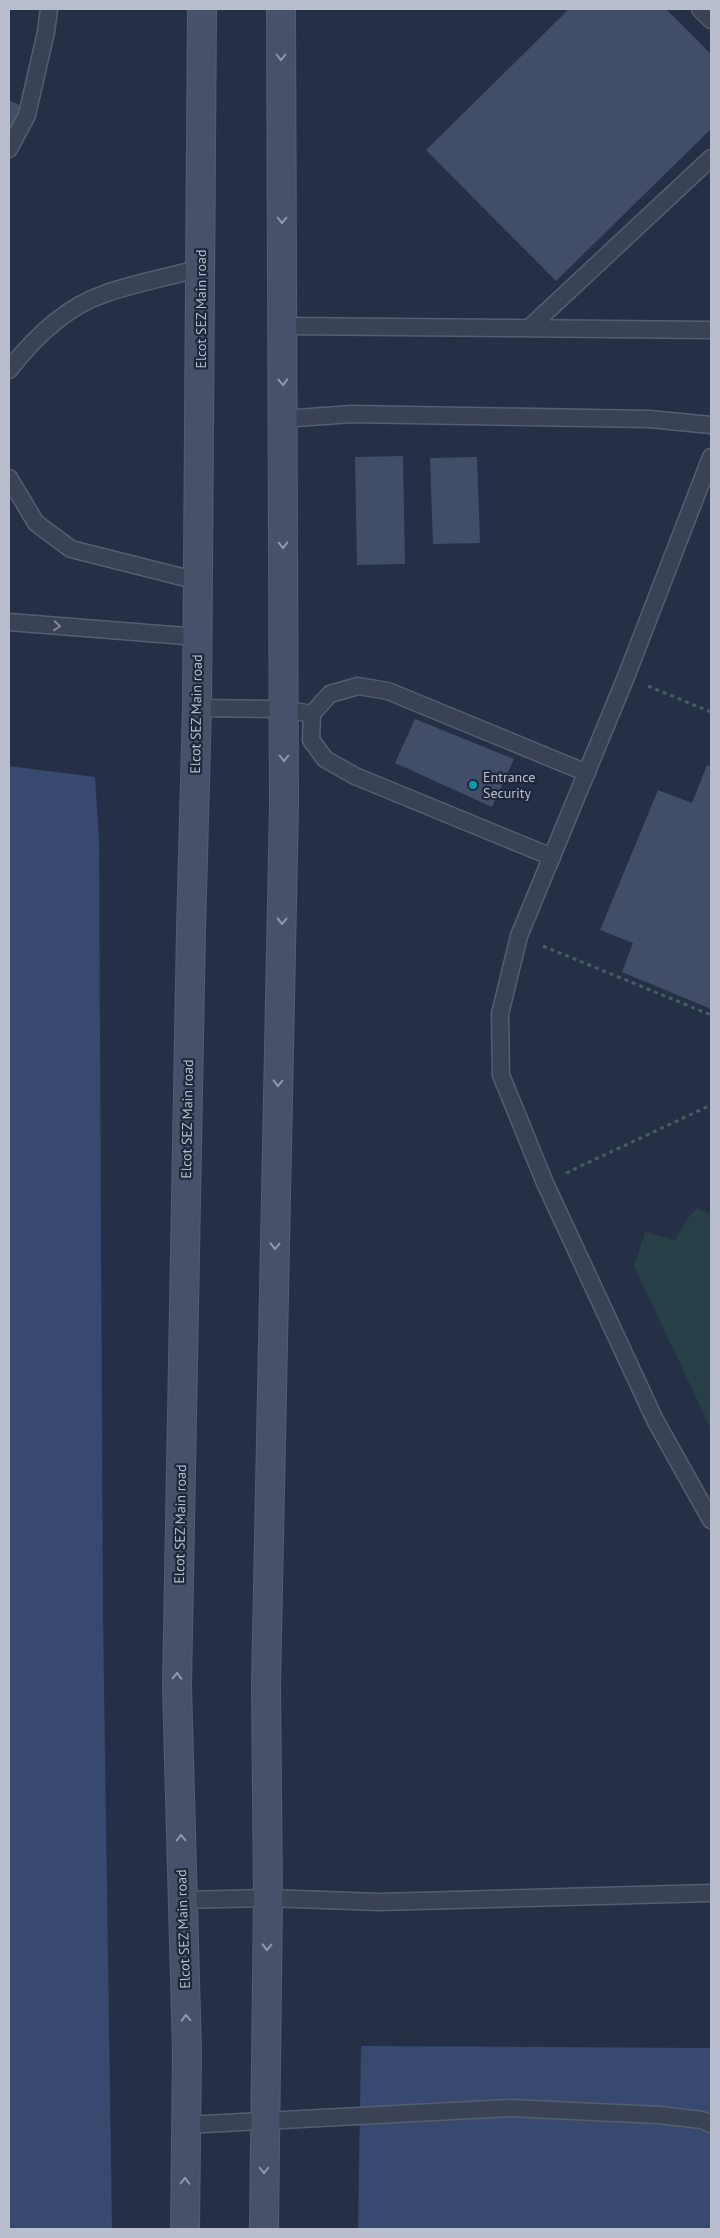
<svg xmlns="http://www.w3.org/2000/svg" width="720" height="2238" font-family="'PT Sans',sans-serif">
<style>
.green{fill:#274047}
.water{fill:#37496e}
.building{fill:#424d67}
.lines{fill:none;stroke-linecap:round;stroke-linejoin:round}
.lane-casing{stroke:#555e70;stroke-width:19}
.secondary-casing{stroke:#555e70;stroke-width:30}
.path{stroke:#465d62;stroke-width:3;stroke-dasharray:4 4;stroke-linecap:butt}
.lane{stroke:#3a4355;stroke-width:16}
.secondary{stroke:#475169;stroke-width:28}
.oneway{stroke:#9098ab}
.oneway2{stroke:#7f8798}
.culture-dot{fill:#0f9aa8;stroke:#1e273b;stroke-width:2}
.labels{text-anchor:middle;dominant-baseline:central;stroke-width:4.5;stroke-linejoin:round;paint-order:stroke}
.street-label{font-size:14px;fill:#b8bece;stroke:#1e273b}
.poi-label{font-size:14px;fill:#b8bece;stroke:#1e273b;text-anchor:start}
</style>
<rect width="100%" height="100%" fill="#253046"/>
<polygon class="green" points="697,1208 711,1214 711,1429 634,1266 645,1232 675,1240 689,1217"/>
<g class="water">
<polygon points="9,766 95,777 99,841 103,1616 112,2229 9,2229"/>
<polygon points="361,2046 711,2048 711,2229 358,2229"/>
</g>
<g class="building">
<polygon points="569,9 666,9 711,54 711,129 556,281 426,150"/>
<polygon points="9,100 25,108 9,135"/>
<polygon points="403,456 405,564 357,565 355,457"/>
<polygon points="477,457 480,543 433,544 430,458"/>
<polygon points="415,719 514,759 492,807 395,763"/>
<polygon points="707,765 711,767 711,1009 622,972 633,943 600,930 658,790 692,803"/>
</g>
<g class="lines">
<defs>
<g id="lane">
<polyline points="700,9 711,20"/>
<polyline points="9,149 27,115 46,32 49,9"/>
<polyline points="283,326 711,330"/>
<polyline points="529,328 711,158"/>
<path d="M9 370C33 339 66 307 104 294 135 283 169 277 201 268"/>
<polyline points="283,419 352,414 649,419 711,425"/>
<polyline points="711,457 626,677 519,936 500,1014 501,1075 545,1183 655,1420 711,1520"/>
<polyline points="9,478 36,523 71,549 198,581"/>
<polyline points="9,622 198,637"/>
<polyline points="197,708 283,709 312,714"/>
<polyline points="552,857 355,776 325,759 311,740 312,714 330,694 358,686 388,691 587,773"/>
<polyline points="182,1900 268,1898 379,1902 711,1893"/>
<polyline points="186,2125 510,2108 659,2115 702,2120 711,2124"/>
</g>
<g id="secondary">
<polyline points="185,2229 187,2052 177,1686 191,930 197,708 202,9"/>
<polyline points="264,2229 268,1898 266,1685 284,805 281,9"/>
</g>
</defs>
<use href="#lane" class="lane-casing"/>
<use href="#secondary" class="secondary-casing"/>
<g class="path">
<polyline points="648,686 711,712"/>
<polyline points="543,946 711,1015"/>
<polyline points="566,1173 711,1105"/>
</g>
<use href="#lane" class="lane"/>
<use href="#secondary" class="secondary"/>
</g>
<defs><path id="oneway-chevron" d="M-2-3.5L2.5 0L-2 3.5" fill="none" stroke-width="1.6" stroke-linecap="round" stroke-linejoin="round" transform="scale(1.25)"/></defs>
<g class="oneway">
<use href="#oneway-chevron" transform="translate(281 57) rotate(90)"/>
<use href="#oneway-chevron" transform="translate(282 220) rotate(90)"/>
<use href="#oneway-chevron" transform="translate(283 382) rotate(89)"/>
<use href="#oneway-chevron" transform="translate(283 545) rotate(90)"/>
<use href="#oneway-chevron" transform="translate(284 758) rotate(90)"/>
<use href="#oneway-chevron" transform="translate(282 921) rotate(91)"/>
<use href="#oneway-chevron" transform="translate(278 1083) rotate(91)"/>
<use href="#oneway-chevron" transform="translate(275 1246) rotate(91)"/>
<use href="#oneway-chevron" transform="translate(177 1676) rotate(-89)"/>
<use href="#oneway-chevron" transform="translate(181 1838) rotate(-91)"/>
<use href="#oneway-chevron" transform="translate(267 1947) rotate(91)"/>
<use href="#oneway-chevron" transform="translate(186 2018) rotate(-92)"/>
<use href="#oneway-chevron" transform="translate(264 2170) rotate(90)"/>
<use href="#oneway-chevron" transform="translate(185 2181) rotate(-89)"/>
</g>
<use class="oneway2" href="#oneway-chevron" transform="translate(57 626) rotate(5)"/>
<circle class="culture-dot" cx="473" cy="785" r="5"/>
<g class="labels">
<g class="street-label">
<text transform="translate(201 309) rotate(-90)">Elcot SEZ Main road</text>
<text transform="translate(196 714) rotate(-89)">Elcot SEZ Main road</text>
<text transform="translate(187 1119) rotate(-89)">Elcot SEZ Main road</text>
<text transform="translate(180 1524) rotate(-89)">Elcot SEZ Main road</text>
<text transform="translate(183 1929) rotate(-92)">Elcot SEZ Main road</text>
</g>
<g class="poi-label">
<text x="483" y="777">Entrance<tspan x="483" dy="16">Security</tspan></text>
</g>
</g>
<rect width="720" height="2238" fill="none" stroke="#b8bece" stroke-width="20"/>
</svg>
